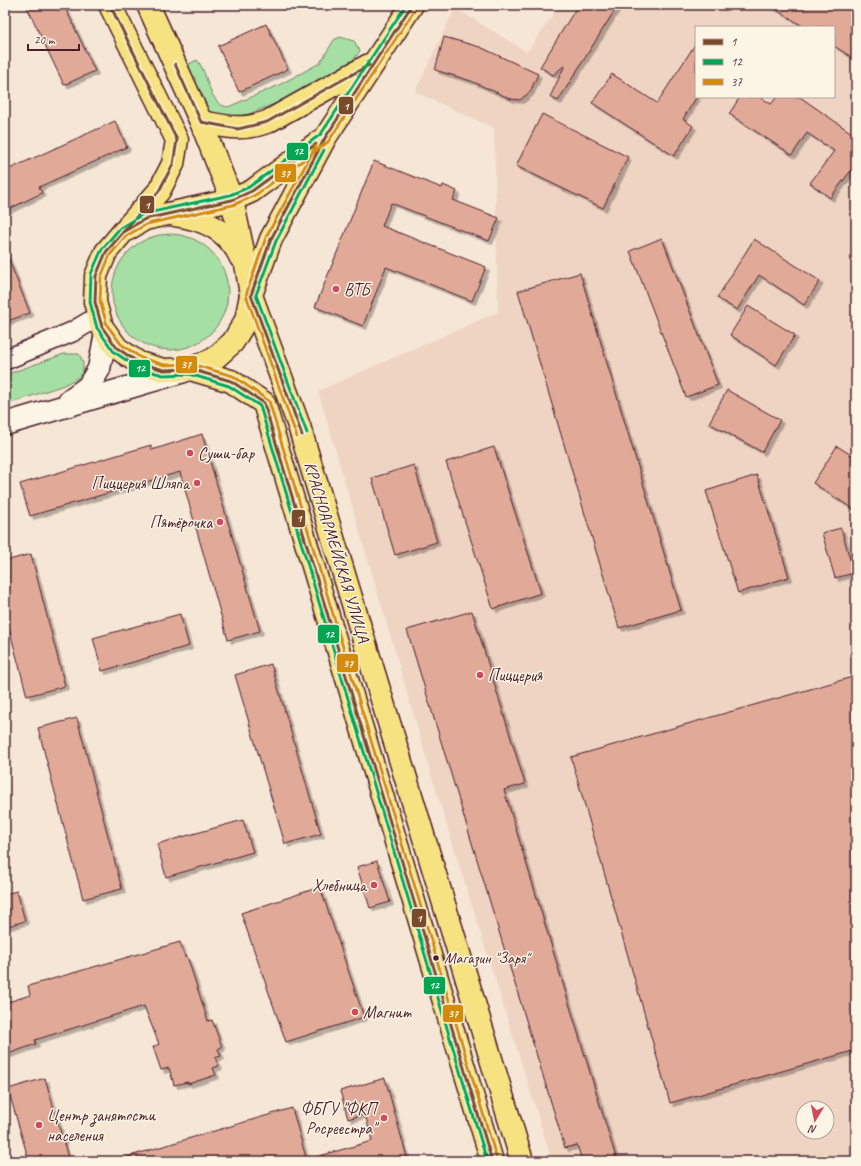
<svg xmlns="http://www.w3.org/2000/svg" width="861" height="1166" font-family="Caveat,sans-serif">
<style>
.built{fill:#efd4c3;fill-rule:evenodd}
.green{fill:#a5dfa4;stroke:#787f68}
.building{fill:#e0a998;stroke:#4a1f2b;filter:url(#shadow)}
.lines{fill:none;stroke-linecap:round;stroke-linejoin:round}
.minor-casing{stroke:#4a1f2b;stroke-width:22}
.secondary-casing{stroke:#4a1f2b;stroke-width:25}
.primary-casing{stroke:#4a1f2b;stroke-width:25}
.minor{stroke:#fcf5e5;stroke-width:19}
.secondary{stroke:#fcf5e5;stroke-width:22}
.primary{stroke:#f7e281;stroke-width:22}
.bus-1-casing{stroke:#fcf5e5;stroke-width:6}
.bus-2-casing{stroke:#fcf5e5;stroke-width:6}
.bus-3-casing{stroke:#fcf5e5;stroke-width:6}
.bus-1{stroke:#7a4b2a;stroke-width:3}
.bus-2{stroke:#00a651;stroke-width:3}
.bus-3{stroke:#d48b09;stroke-width:3}
.poi-dot{fill:#d1495b;stroke:#fcf5e5;stroke-width:1.5}
.bus-dot{fill:#4a1f2b;stroke:#fcf5e5;stroke-width:1.5}
.labels{text-anchor:middle;dominant-baseline:central;stroke-width:3;stroke-linejoin:round;paint-order:stroke}
.bus-label{font-size:16px;fill:#4a1f2b;stroke:#fcf5e5;text-anchor:start}
.poi-label{font-size:17px;fill:#4a1f2b;stroke:#fcf5e5;text-anchor:start}
.street-label{font-size:17px;fill:#4a1f2b;stroke:#fcf5e5}
.line-badge{stroke:#fcf5e5;stroke-width:1.5}
.badge-label{font-size:11px;text-anchor:middle;font-weight:bold;fill:#fff}
</style>
<defs>
<filter id="shadow"><feDropShadow dx="3.5" dy="3.5" stdDeviation="0" flood-color="#0004"/></filter>
</defs>
<rect width="100%" height="100%" fill="#f6e6d6"/>
<filter id="ink" filterUnits="userSpaceOnUse"><feTurbulence type="fractalNoise" baseFrequency=".025" numOctaves="2"/><feDisplacementMap in="SourceGraphic" scale="8" xChannelSelector="R" yChannelSelector="G"/><feConvolveMatrix kernelMatrix="1 2 1 2 8 2 1 2 1" color-interpolation-filters="sRGB"/></filter>
<g filter="url(#ink)">
<path class="built" d="M560 5H856V1161H552L437 794 318 391 498 312 494 128 415 92 455 8 527 52ZM696 27H834V97H696ZM803 1108H827V1132H803Z"/>
<g class="green">
<path d="M340 37 354 41 360 51 351 63 315 88 231 121 215 119 202 108 188 74 189 64 197 60C209 73 208 105 228 107L279 85 320 63 334 40Z"/>
<circle cx="170" cy="292" r="58"/>
<polygon points="64,354 79,354 83,362 83,375 64,385 5,405 5,375"/>
</g>
<g class="building">
<polygon points="26,5 64,5 95,71 64,85"/>
<polygon points="578,5 618,5 558,101 550,97 565,65 553,75 540,67"/>
<polygon points="769,5 856,5 856,60 834,46 834,27 804,27"/>
<polygon points="266,24 288,69 239,92 218,46"/>
<polygon points="444,37 480,47 538,74 530,92 520,100 511,99 471,81 435,70"/>
<polygon points="696,43 696,98 683,119 693,126 674,156 592,103 612,74 657,103"/>
<polygon points="740,97 760,97 771,104 777,97 800,97 856,136 856,164 830,198 810,183 834,151 807,133 792,155 729,114"/>
<polygon points="542,114 628,157 603,208 516,166"/>
<polygon points="115,121 127,147 39,187 42,193 5,211 5,171"/>
<polygon points="374,161 442,188 443,185 457,191 453,200 499,218 489,241 391,203 382,226 486,267 472,301 386,267 363,326 315,307"/>
<polygon points="662,238 718,385 686,397 630,251"/>
<polygon points="754,239 820,281 804,305 759,275 737,310 717,298"/>
<polygon points="5,250 30,313 5,322"/>
<polygon points="580,273 681,610 619,628 518,291"/>
<polygon points="748,306 795,335 776,365 730,335"/>
<polygon points="727,390 780,420 762,452 709,423"/>
<polygon points="202,434 260,631 228,640 180,472 30,516 20,484 151,445 152,450"/>
<polygon points="837,446 856,458 856,511 813,483"/>
<polygon points="494,447 541,593 493,609 446,462"/>
<polygon points="414,465 437,542 395,555 372,478"/>
<polygon points="757,475 789,577 738,593 706,491"/>
<polygon points="841,528 854,573 835,578 822,533"/>
<polygon points="31,554 65,686 27,696 5,613 5,561"/>
<polygon points="472,611 525,784 504,790 617,1161 582,1161 577,1145 565,1148 407,630"/>
<polygon points="180,614 189,646 102,671 93,638"/>
<polygon points="271,664 321,834 285,844 235,675"/>
<polygon points="856,676 856,1050 670,1103 571,757"/>
<polygon points="77,718 122,889 83,899 38,728"/>
<polygon points="243,820 253,852 166,877 157,844"/>
<polygon points="377,861 390,902 370,908 357,867"/>
<polygon points="320,887 364,1017 286,1042 241,913"/>
<polygon points="17,891 25,921 5,927 5,894"/>
<polygon points="180,942 185,957 187,956 208,1021 212,1020 222,1047 218,1049 221,1056 215,1058 219,1066 213,1068 216,1075 188,1084 188,1082 174,1085 169,1068 161,1070 153,1047 159,1044 144,1006 35,1040 36,1044 5,1055 5,1003 30,995 28,986"/>
<polygon points="45,1078 69,1161 29,1161 8,1089"/>
<polygon points="385,1078 408,1161 317,1161 316,1157 372,1141 365,1114 348,1119 340,1091"/>
<polygon points="292,1108 307,1161 251,1161 251,1157 238,1161 123,1161 123,1158"/>
</g>
<g class="lines">
<defs>
<polyline id="minor" points="5,360 72,332 99,316"/>
<g id="secondary">
<polyline points="70,400 88,387 99,369 106,333"/>
<polyline points="5,424 184,371"/>
</g>
<g id="primary">
<polyline points="110,5 177,140 173,164 159,191 129,225"/>
<polyline points="148,5 201,122 232,200 247,270 251,295 246,320 233,342 214,359 190,369 164,370 139,363 117,348 102,327 95,302 96,276 106,252 123,232 145,219 232,200 252,191 320,141"/>
<polyline points="412,5 325,138 271,239 251,295 299,426 522,1161"/>
<path d="M201 122C228 127 241 131 267 122L369 65"/>
<path d="M175 215C205 219 228 230 241 258"/>
<polyline points="190,369 231,381 264,403 492,1161"/>
</g>
</defs>
<use href="#minor" class="minor-casing"/>
<use href="#secondary" class="secondary-casing"/>
<use href="#primary" class="primary-casing"/>
<use href="#minor" class="minor"/>
<use href="#secondary" class="secondary"/>
<use href="#primary" class="primary"/>
<defs>
<g id="bus-1">
<polyline points="110,5 177,140 173,164 159,191 106,252 96,276 95,302 102,327 117,348 139,363 164,370 190,369 231,381 264,403 492,1161"/>
<polyline points="175,64 201,122 238,129 267,122 369,65"/>
<polyline points="123,232 145,219 232,200 252,191 316,144"/>
<polyline points="302,435 251,295 271,239 325,138 412,5"/>
</g>
<g id="bus-2">
<polyline points="406,5 321,134 249,187 230,195 143,214 120,228 102,249 91,274 90,302 97,328 114,352 138,368 163,375 189,374 229,386 260,406 487,1161"/>
<polyline points="307,433 256,295 276,241 324,150"/>
</g>
<g id="bus-3">
<polyline points="416,8 328,142 254,196 233,205 147,224 126,236 110,255 101,277 100,301 107,325 121,344 141,358 165,365 191,364 233,376 269,401 497,1160"/>
<polyline points="297,437 246,295 266,237 316,146"/>
</g>
</defs>
<use href="#bus-1" class="bus-1-casing"/>
<use href="#bus-2" class="bus-2-casing"/>
<use href="#bus-3" class="bus-3-casing"/>
<use href="#bus-1" class="bus-1"/>
<use href="#bus-2" class="bus-2"/>
<use href="#bus-3" class="bus-3"/>
</g>
</g>
<g class="poi-dot">
<circle cx="336" cy="289" r="4"/>
<circle cx="190" cy="453" r="4"/>
<circle cx="197" cy="483" r="4"/>
<circle cx="220" cy="522" r="4"/>
<circle cx="480" cy="675" r="4"/>
<circle cx="374" cy="885" r="4"/>
<circle cx="355" cy="1012" r="4"/>
<circle cx="384" cy="1118" r="4"/>
<circle cx="39" cy="1125" r="4"/>
</g>
<circle class="bus-dot" cx="436" cy="958" r="3.5"/>
<g class="labels">
<g class="bus-label">
<text x="444" y="958">Магазин "Заря"</text>
</g>
<g class="poi-label">
<text x="344" y="289">ВТБ</text>
<text x="198" y="453">Суши-бар</text>
<text x="189" y="483" text-anchor="end">Пиццерия Шляпа</text>
<text x="212" y="522" text-anchor="end">Пятёрочка</text>
<text x="488" y="675">Пиццерия</text>
<text x="366" y="885" text-anchor="end">Хлебница</text>
<text x="363" y="1012">Магнит</text>
<text x="376" y="1108" text-anchor="end">ФБГУ "ФКП<tspan x="376" dy="20">Росреестра"</tspan></text>
<text x="47" y="1115">Центр занятости<tspan x="47" dy="20">населения</tspan></text>
</g>
<g class="street-label">
<text transform="translate(337 552) rotate(73)">КРАСНОАРМЕЙСКАЯ УЛИЦА</text>
</g>
</g>
<g class="line-badge">
<rect x="338" y="96" width="16" height="19" rx="4" fill="#7a4b2a"/>
<rect x="286" y="142" width="23" height="19" rx="4" fill="#00a651"/>
<rect x="274" y="163" width="23" height="20" rx="4" fill="#d48b09"/>
<rect x="139" y="195" width="16" height="19" rx="4" fill="#7a4b2a"/>
<rect x="175" y="355" width="23" height="19" rx="4" fill="#d48b09"/>
<rect x="128" y="359" width="23" height="19" rx="4" fill="#00a651"/>
<rect x="291" y="509" width="15" height="19" rx="4" fill="#7a4b2a"/>
<rect x="317" y="624" width="23" height="20" rx="4" fill="#00a651"/>
<rect x="336" y="653" width="23" height="20" rx="4" fill="#d48b09"/>
<rect x="411" y="908" width="16" height="20" rx="4" fill="#7a4b2a"/>
<rect x="423" y="976" width="23" height="19" rx="4" fill="#00a651"/>
<rect x="442" y="1004" width="22" height="19" rx="4" fill="#d48b09"/>
</g>
<g class="badge-label">
<text x="346" y="110">1</text>
<text x="298" y="155">12</text>
<text x="285" y="177">37</text>
<text x="147" y="209">1</text>
<text x="186" y="368">37</text>
<text x="140" y="372">12</text>
<text x="299" y="522">1</text>
<text x="329" y="638">12</text>
<text x="348" y="667">37</text>
<text x="419" y="922">1</text>
<text x="434" y="989">12</text>
<text x="453" y="1017">37</text>
</g>
<rect width="861" height="1166" fill="none" stroke="#fcf5e5" stroke-width="20"/>
<rect x="10" y="10" width="841" height="1146" fill="none" stroke="#4a1f2b" stroke-width="1.5" filter="url(#ink)"/>
<rect x="695" y="26" width="140" height="72" fill="#fcf5e5" stroke="#b59f9b"/>
<rect x="703" y="39" width="20" height="6" fill="#7a4b2a" stroke="#b59f9b"/>
<text x="731" y="46" font-size="12" fill="#4a1f2b">1</text>
<rect x="703" y="59" width="20" height="6" fill="#00a651" stroke="#b59f9b"/>
<text x="731" y="66" font-size="12" fill="#4a1f2b">12</text>
<rect x="703" y="79" width="20" height="6" fill="#d48b09" stroke="#b59f9b"/>
<text x="731" y="86" font-size="12" fill="#4a1f2b">37</text>
<g transform="translate(815 1120) rotate(190)"><circle r="19" fill="#fcf5e5" stroke="#b59f9b"/>
<path d="M0-3L7 15L0 10L-7 15Z" fill="#d1495b"/>
<text y="-6" font-size="11" font-weight="bold" text-anchor="middle" fill="#4a1f2b">N</text>
</g>
<path d="M28 44v6h51v-6" fill="none" stroke="#4a1f2b" stroke-width="2"/>
<text x="34" y="44" font-size="12" fill="#4a1f2b" stroke="#fcf5e5" stroke-width="3" paint-order="stroke">20 m</text>
</svg>
